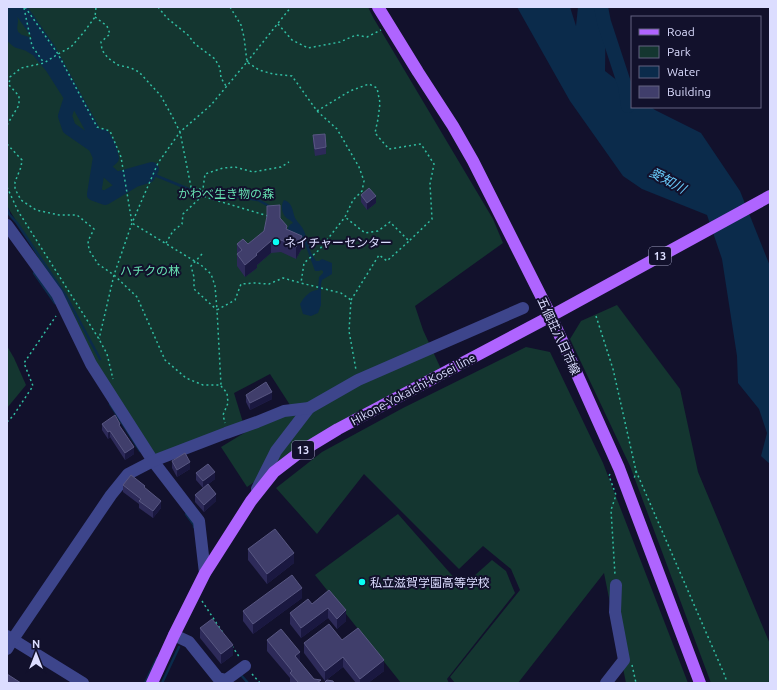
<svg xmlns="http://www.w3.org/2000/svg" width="777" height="690" font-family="Ubuntu,'Noto Sans JP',sans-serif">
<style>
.green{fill:#143630}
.water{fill:#0b2b4b}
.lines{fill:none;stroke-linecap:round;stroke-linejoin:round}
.stream{stroke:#0b2b4b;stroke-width:2.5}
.river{stroke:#0b2b4b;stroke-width:14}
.path{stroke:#31bea2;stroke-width:1.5;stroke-dasharray:2 3;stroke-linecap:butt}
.minor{stroke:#3d458b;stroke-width:12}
.major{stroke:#af64ff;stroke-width:12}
.wall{fill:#2d2a59}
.shaded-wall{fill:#1a1840}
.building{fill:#403e6b;stroke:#585782}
.poi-dot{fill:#09fff5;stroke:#12112c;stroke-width:1.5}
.labels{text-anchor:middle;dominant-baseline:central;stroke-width:4;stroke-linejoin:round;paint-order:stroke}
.shield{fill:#12112c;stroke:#9fa0c0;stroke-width:1}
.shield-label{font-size:11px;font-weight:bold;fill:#dcddff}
.park-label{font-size:12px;fill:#66e1b1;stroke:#12112c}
.poi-label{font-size:12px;fill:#dcddff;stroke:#12112c;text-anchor:start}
.street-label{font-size:12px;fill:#dcddff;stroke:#12112c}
.water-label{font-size:13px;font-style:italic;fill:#6bcfff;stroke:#12112c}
</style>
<rect width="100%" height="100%" fill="#12112c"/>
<g class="green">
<polygon points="7,7 368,7 374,19 493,219 503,243 415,306 423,330 441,369 311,442 247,487 221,447 290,405 270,374 234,393 245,429 158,462 107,386 66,304 7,206"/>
<polygon points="617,305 680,389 698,472 770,644 770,683 711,683 630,466 570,339 581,321"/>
<polygon points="7,346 14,358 26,385 7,408"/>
<polygon points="526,347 550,352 603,463 688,683 626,683 604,573 518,683 455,683 450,677 520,590 511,569 483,546 459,569 364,474 317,534 276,488 322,452 403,408"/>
<polygon points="398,514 457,581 464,585 492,560 506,571 515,593 447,679 449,683 401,683 315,575"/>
</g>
<g class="water">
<polygon points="517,7 570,7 576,26 578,7 606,7 605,71 632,92 632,107 651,107 655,110 701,133 740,191 770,266 770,464 761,456 767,433 759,409 738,383 737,356 722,259 707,215 642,189 623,176 570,101"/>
<path d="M284 200C293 203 292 210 295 218 298 223 302 226 304 231 308 241 309 252 316 261H319L322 259 332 263V274L322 280 321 284V305L318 313 311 316 303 314 300 304C304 297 310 290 318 290L319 277 323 273V271L321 270 319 271H315L305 244 301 245 288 235C288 228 287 226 293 223 292 221 290 220 288 219 282 215 280 206 284 200Z"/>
</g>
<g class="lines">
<g class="stream">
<polyline points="157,176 191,190"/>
<polyline points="208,192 258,200 271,207"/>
<polyline points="7,208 9,214 17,223 66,296 100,359"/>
<polyline points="34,273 55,303"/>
<polyline points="110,404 140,451"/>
<polyline points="186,514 194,525 194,527"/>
<polyline points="241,675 248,683"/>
<polyline points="145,683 157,658"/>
<polyline points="162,683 179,647"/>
</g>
<g class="river">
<polyline points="8,7 11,21 10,29 12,36 18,41 28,44 38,50 52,67 71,97 65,116 69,128 95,146 100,157 94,194 105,198 135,180 148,176 152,169 116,179 106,170 105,164 112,158 109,146 103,136 96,136 49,50 19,7"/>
<polyline points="601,7 604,22 625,86 628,106"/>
</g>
<g class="path">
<polyline points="25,7 58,54 97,127 110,131 121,157 132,223 201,265 211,274 215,286 217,310"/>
<polyline points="158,7 167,18 188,35 195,44 215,59 220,68 221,78 226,86"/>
<polyline points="230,7 241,25 244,37 247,62"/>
<polyline points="24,8 32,46 44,63"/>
<polyline points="95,17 107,26 110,34 101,42 102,50 108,58 118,65 131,68 139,72 161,96 172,116 180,132 158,163 132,223 114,275 99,339"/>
<polyline points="278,24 292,40 308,48 340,42 356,35 367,37 381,30"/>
<polyline points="247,62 291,7"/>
<polyline points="317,111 350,91 369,84 377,88 380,103 378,119 375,133 389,149 421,144 434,164 430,184 432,219 409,241 390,222 378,231 365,233 345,217"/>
<polyline points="7,125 19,105 19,96 9,85 10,77 21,68 44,63 58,54 71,47 84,32 95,17 96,7"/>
<polyline points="7,144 22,160 21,167 15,182 15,189 21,200 36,210 59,215 77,215 94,229 88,241 89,250 98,264 114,275 137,297 165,360 186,378 203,385 221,385 217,310 235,300 241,284 254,283 269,284 283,278 301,283"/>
<polyline points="7,187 18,211 99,339 107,354 113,379"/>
<polyline points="268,216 202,196 200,189 191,187 180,132 211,105 247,62 259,70 273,74 292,76 317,111 337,129 359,167 364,181 362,191 353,200 345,217 319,250 304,263 301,283 341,293 351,300 349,331 356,370"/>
<polyline points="166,243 173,231 182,224 183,214 202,196 205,174 223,168 235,167 253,172 281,167 289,162"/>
<polyline points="202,254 191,266 194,277 194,289 217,310"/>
<polyline points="351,300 379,255 387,261 409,241"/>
<polyline points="596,316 613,369 636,471 634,479"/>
<polyline points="221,386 227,393 228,403 223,415 225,423"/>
<polyline points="7,422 13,416 33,386 24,363 56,316"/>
<polyline points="636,471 725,676 727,683"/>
<polyline points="610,474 609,476 616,495 611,510 615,575"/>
<polyline points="202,601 223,633"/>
<polyline points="232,646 240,658"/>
<polyline points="632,665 636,683"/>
<polyline points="252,674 260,683"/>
</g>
<g class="minor">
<polyline points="7,225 57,294 91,364 153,461 199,521 205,573"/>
<polyline points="257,489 276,451 309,408"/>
<polyline points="174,635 189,642 218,678 226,680 245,666"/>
<polyline points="7,636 83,683"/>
<polyline points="7,649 13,639 111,495 128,474 153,461 226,433 257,422 284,411 309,408 358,380 523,308"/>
<polyline points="606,683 624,660 615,612 616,585"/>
</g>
<g class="major">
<polyline points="378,7 418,72 453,126 473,161 551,316 619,468 700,683"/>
<polyline points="152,683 174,635 205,573 214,559 251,501 274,472 300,452 338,429 551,316 770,196"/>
</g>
</g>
<g class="wall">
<polygon points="313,135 326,147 326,154 315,156 313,142"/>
<polygon points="361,195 376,203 367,210 361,202"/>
<polygon points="267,206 280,218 287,229 302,248 296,259 281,252 271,253 257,265 257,268 245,277 237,266 237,244 248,244 264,231 267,218"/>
<polygon points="246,395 272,399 250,410 246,402"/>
<polygon points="102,424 120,427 134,454 125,460 110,437 108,439 102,430"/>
<polygon points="172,461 190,469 177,477 172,468"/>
<polygon points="196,473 215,479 203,488 196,480"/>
<polygon points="123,485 145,488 161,508 153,518 139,508 139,504 123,492"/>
<polygon points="195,495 216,501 204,512 195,502"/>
<polygon points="248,549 294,563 267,584 248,560"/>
<polygon points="329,590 346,621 337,629 328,618 301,638 290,624 290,613 312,604"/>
<polygon points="302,598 253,634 243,621 243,611"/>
<polygon points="200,628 233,655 221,664 200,638"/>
<polygon points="267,640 300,662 314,679 321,683 290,683 290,678 267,651"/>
<polygon points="342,640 384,671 368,683 356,683 343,667 325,681 304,653 304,643"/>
</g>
<g class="shaded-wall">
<polygon points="376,196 376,203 367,210 367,203"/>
<polygon points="302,236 302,248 296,259 296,247"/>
<polygon points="271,241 271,253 257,265 257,268 245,277 245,265 256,254"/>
<polygon points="272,392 272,399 250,410 250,403"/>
<polygon points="110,431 110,437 108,439 108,432"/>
<polygon points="134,447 134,454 125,460 125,453"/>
<polygon points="190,462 190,469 177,477 177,470"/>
<polygon points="215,472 215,479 203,488 203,481"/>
<polygon points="216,494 216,501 204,512 204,505"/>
<polygon points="161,501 161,508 153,518 153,511"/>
<polygon points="294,553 294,563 267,584 267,574"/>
<polygon points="302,588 302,598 253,634 253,624"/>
<polygon points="328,608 328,618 301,638 301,628"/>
<polygon points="346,610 346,621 337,629 337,619"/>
<polygon points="233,645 233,655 221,664 221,654"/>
<polygon points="300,652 300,662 295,656"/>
<polygon points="343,657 343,667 325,681 325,671"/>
<polygon points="384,660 384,671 368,683 360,683 360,679"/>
</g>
<g class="building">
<polygon points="325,134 326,147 315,149 313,135"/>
<polygon points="369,188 376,196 367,203 361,195"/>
<polygon points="280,205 280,218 287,226 286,229 302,236 296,247 281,240 271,241 256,254 257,255 245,265 237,254 242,250 237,244 243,239 248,244 264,231 267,216 267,206"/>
<polygon points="266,382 272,392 250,403 246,395"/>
<polygon points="115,415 120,424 119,425 134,447 125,453 110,431 108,432 102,424"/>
<polygon points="185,453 190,462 177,470 172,461"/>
<polygon points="208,464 215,472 203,481 196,473"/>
<polygon points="131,475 145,486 144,487 161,501 153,511 139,501 141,499 123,485"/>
<polygon points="208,484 216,494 204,505 195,495"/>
<polygon points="275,529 294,553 267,574 248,549"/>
<polygon points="292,575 302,588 253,624 243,611"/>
<polygon points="329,590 346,610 337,619 328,608 301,628 290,613 308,599 312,604"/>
<polygon points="212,619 233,645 221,654 200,628"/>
<polygon points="329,624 342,640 358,628 384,660 360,679 343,657 325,671 304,643"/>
<polygon points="281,629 300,652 295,656 314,679 321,680 317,683 299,683 290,673 292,671 267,640"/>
<polygon points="7,674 21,683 7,683"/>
<polygon points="327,680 333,681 334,683 324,683"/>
</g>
<g class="poi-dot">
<circle cx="276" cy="242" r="4"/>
<circle cx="362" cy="582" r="4"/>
</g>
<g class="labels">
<g class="shield">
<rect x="649" y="247" width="22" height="18" rx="3"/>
<rect x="292" y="441" width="22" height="18" rx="3"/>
</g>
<g class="shield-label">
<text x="660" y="256">13</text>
<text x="303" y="450">13</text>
</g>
<g class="park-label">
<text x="226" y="193">かわべ生き物の森</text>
<text x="150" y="270">ハチクの林</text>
</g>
<g class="poi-label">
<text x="284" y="242">ネイチャーセンター</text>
<text x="370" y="582">私立滋賀学園高等学校</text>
</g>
<g class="street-label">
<text transform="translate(559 336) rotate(65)">五個荘八日市線</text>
<text transform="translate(413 389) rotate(-28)">Hikone-Yokaichi-Kosei line</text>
</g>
<g class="water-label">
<text transform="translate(668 180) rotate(29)">愛知川</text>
</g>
</g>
<rect width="777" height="690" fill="none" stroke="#dcddff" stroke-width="16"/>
<rect x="631" y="16" width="130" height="92" fill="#12112c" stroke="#636380"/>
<rect x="639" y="29" width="20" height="6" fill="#af64ff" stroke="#636380"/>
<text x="667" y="36" font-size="12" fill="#dcddff">Road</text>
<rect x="639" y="46" width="20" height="12" fill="#143630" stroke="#636380"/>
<text x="667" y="56" font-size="12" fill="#dcddff">Park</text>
<rect x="639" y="66" width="20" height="12" fill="#0b2b4b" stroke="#636380"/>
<text x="667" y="76" font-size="12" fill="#dcddff">Water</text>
<rect x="639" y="86" width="20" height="12" fill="#403e6b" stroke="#636380"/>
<text x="667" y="96" font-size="12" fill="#dcddff">Building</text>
<g transform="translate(36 654)" stroke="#12112c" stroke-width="3" paint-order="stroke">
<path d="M0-3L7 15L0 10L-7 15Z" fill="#dcddff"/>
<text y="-6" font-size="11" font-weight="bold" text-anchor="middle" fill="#dcddff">N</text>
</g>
</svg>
